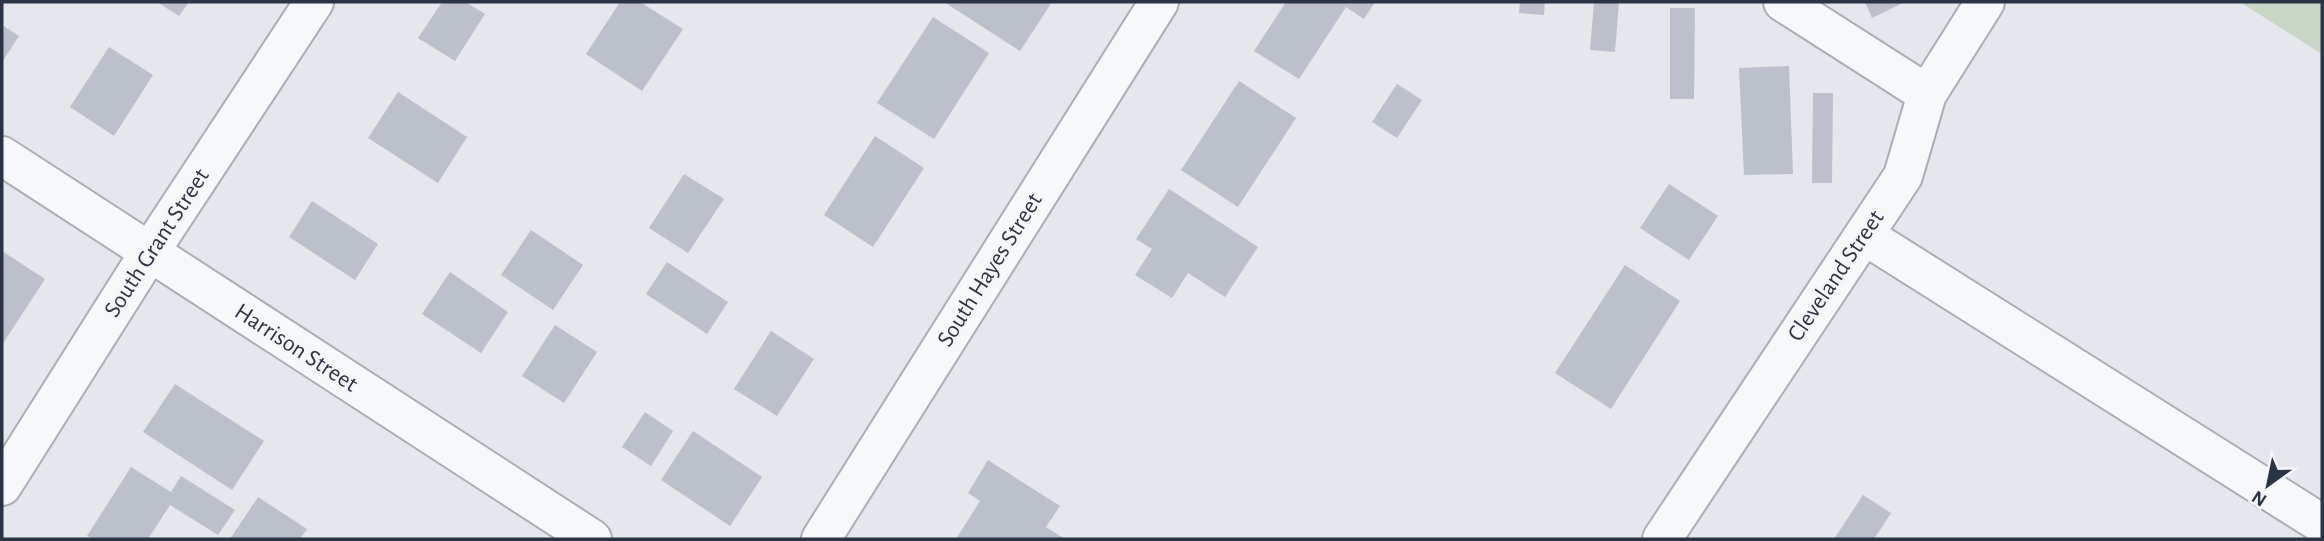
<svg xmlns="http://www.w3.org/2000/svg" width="2324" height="541" font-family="'Alegreya Sans',sans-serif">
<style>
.green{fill:#c9d6c5}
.building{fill:#bbc0ca}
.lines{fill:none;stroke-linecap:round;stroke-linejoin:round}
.minor-casing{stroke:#a9aeb7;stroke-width:42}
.minor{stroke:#f7f8fa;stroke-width:38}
.labels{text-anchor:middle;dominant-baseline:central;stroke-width:6;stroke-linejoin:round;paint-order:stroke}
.street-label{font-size:24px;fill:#2b3445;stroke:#f4f6f9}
</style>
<rect width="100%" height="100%" fill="#e4e7ec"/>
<polygon class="green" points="2240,2 2322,2 2322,54"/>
<g class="building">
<polygon points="157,2 189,2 179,16"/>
<polygon points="442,2 466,2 485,14 455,61 418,38"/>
<polygon points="620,2 640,2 683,29 642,91 586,54"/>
<polygon points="944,2 1052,2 1020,51"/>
<polygon points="1286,2 1375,2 1364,19 1346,7 1299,79 1254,51"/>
<polygon points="1520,2 1545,2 1544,15 1519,13"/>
<polygon points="1594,2 1619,2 1615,52 1590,50"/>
<polygon points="1865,2 1905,2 1872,18"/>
<polygon points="1670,8 1695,8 1694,99 1670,99"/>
<polygon points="933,17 989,53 934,139 877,103"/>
<polygon points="2,25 19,36 2,62"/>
<polygon points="109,47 153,75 114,136 70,107"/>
<polygon points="1789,66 1793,174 1744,175 1739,68"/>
<polygon points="1239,81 1296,118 1238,207 1181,170"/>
<polygon points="1397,84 1422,100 1397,138 1372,122"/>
<polygon points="398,92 467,137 438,183 368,138"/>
<polygon points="1813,93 1833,93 1832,183 1812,183"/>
<polygon points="875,136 924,168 873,247 824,215"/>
<polygon points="684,174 724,199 688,253 649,228"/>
<polygon points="1669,184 1718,216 1689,260 1640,228"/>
<polygon points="1169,189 1258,247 1225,297 1188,273 1172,298 1135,275 1152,249 1136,239"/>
<polygon points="312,201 378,244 355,280 289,237"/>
<polygon points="531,230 583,265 553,310 501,275"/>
<polygon points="2,251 45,279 2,345"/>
<polygon points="667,262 728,302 707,334 646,294"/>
<polygon points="1625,265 1680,301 1611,409 1555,373"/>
<polygon points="450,272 508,312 481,353 422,314"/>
<polygon points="555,325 597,352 564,403 522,376"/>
<polygon points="771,331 814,359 777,416 734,389"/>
<polygon points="175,384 264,441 232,490 143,432"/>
<polygon points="645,412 673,431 651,466 622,447"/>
<polygon points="693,431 762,477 730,526 661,480"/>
<polygon points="988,460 1060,506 1046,527 1065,539 956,539 980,501 968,493"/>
<polygon points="131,467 171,492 181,476 235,510 218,535 170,505 148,539 93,539 87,536"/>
<polygon points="1863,495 1891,513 1874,539 1834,539"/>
<polygon points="258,497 307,529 300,539 230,539"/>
</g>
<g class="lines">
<defs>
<g id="minor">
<polyline points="1783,2 1927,94"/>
<polyline points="2,156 592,539"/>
<polyline points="1864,235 2322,524"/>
<polyline points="2,486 149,253 314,2"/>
<polyline points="821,539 1159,2"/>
<polyline points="1662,539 1903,176 1927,94 1985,2"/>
</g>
</defs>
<use href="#minor" class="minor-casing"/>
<use href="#minor" class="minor"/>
</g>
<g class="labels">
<g class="street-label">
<text transform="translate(157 243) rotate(-57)">South Grant Street</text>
<text transform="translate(990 270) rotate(-58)">South Hayes Street</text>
<text transform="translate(1836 276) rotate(-56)">Cleveland Street</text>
<text transform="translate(296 348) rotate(33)">Harrison Street</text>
</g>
</g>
<rect width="2324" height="541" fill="none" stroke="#2b3445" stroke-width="7"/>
<g transform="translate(2268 485) rotate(213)" stroke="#f4f6f9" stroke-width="5" paint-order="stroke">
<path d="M0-5L12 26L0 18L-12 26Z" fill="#2b3445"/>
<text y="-10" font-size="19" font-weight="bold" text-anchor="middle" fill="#2b3445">N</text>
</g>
</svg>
